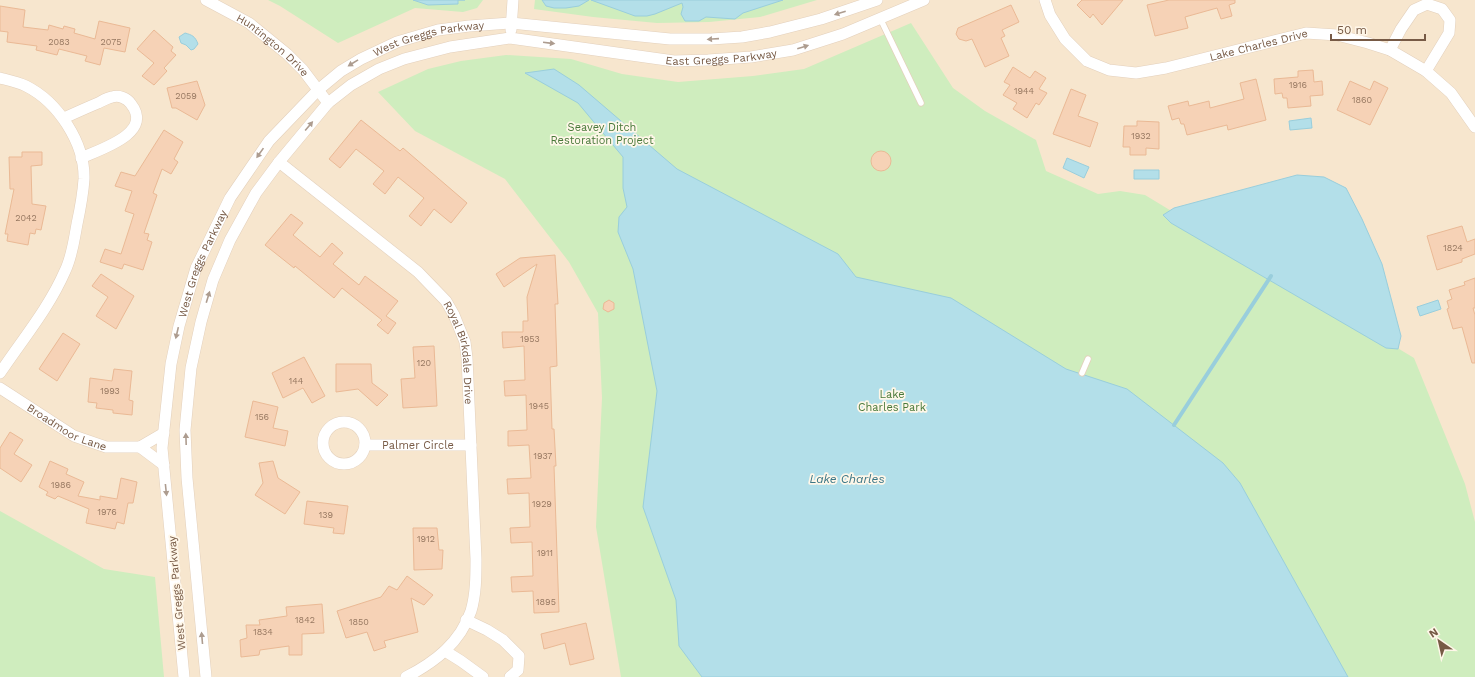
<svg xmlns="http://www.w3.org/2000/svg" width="1475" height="677" viewBox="0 0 1475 677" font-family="'Work Sans',sans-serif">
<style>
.residential{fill:#f7e6ce}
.green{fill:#cfedbe}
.water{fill:#b3dfe9;stroke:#99cedc}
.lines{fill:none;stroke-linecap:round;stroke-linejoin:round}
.stream{stroke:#99cedc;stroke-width:4}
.building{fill:#f6d2b6;stroke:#eab995}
.service-casing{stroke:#e3d0bc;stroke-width:7}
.minor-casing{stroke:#e3d0bc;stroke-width:12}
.service{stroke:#fff;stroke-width:5.5}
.minor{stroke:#fff;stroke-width:11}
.oneway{fill:#ad9c8f}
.labels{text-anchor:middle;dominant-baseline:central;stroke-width:3.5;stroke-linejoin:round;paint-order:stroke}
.number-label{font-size:9px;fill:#977861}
.street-label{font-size:11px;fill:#775a45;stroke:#fff7e9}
.park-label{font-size:11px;fill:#49793a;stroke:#fff7e9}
.water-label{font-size:12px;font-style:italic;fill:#3b7686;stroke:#fff7e9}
</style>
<rect width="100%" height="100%" fill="#fef4e0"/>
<path class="residential" d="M0 0H1475V677H0Z"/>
<path class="green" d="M268 0H483L477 8 463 12 415 8 338 43 280 6Z
M535 0H817L760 17 709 22 657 23 593 17 534 9Z
M911 23 953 88 985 111 1036 140 1046 171 1098 194 1120 191 1145 195 1414 358 1465 484 1475 522V677H621L596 527 602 398 598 313 569 262 505 179 415 131 378 92 428 69 461 61 506 55 571 59 622 74 678 82 753 76 804 69Z
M0 511 104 569 155 577 164 677H0Z"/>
<path class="water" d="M413 0H465H458V4L428 5Z
M542 0H589L579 6 566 8H554L546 6Z
M591 0H783L743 13 735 19 706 17 699 21H685L681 14 683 7 682 3 655 14 647 16H635Z
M185 33C192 35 195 36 198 44L194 49 191 50 186 45 181 43 179 37Z
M554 69 579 85 677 169 838 254 856 277 951 298 1066 369 1127 389 1223 463 1240 483 1348 677H702L679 646 676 600 643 507 657 391 633 269 618 232 619 217 627 207 623 188V157L578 103 525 73Z
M1311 118 1312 128 1290 130 1289 121Z
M1067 158 1089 167 1084 178 1063 168Z
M1134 170H1159V179H1134Z
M1297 175 1324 177 1346 188 1362 219 1382 264 1401 336 1398 349 1386 348 1171 223 1163 215 1174 208Z
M1438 300 1441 309 1420 316 1417 307Z"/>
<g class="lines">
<path class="stream" d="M1174 425 1271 276"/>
</g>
<path class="building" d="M1082 0H1123L1102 25 1093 14 1090 18 1077 5Z
M1169 0H1235V3L1229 5 1232 16 1221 19 1217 8 1185 17 1188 28 1155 36 1147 5Z
M1011 5 1019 22 1002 30 1005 36 1001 38 1009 56 985 67 972 39 966 41 959 39 956 34 958 28Z
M0 6 25 10 23 27 48 30 49 25 63 29 64 26 75 29 74 33 95 39 99 21 130 28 125 52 104 48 100 65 85 61 87 56 59 49 57 55 36 50 37 46 7 42 8 32 0 31Z
M154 30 173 47 171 51 176 55 164 68 167 71 154 85 142 76 154 63 137 49Z
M1013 67 1030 78 1035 71 1046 78 1039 89 1047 93 1039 105 1036 103 1027 118 1013 109 1017 103 1003 95 1010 85 1004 82Z
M1313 70 1314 82 1322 81 1323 95 1310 96 1311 106 1288 108 1287 98H1283L1282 93 1275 94 1274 79 1298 77V71Z
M1256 79 1266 120 1228 130 1227 125 1187 135 1184 124H1181L1179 118 1172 120 1168 106 1188 101 1189 106 1209 101 1210 108 1244 99 1240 83Z
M197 81 205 105 197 120 176 108H172L167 88Z
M1350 81 1370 90 1374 81 1388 88 1370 125 1337 110Z
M1071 89 1086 95 1078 116 1098 123 1090 147 1053 134Z
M361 120 400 151 403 148 467 203 451 223 434 209 421 226 409 216 424 198 398 177 385 194 373 184 384 171 356 149 340 168 329 159Z
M1137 121 1159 122V149L1146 148V155H1130V147H1123L1124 126H1137Z
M164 130 183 142 174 159 178 162 171 174 162 169 153 193 157 195 144 233 149 234 147 240 152 242 143 270 124 264 122 269 100 262 105 249 121 254 134 214 125 211 132 191 115 186 121 172 135 176Z
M871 161a10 10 0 1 1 20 0a10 10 0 1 1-20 0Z
M22 152H42V165L31 166 32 204 46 206 41 230 36 229 35 234 30 233 28 245 7 241 8 234H5L14 189H10L9 157H22Z
M291 214 303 223 293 235 320 257 332 243 343 253 333 264 359 285 365 276 398 301 386 316 396 323 388 334 377 325 382 320 342 288 334 298 295 266 294 268 265 245Z
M1462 226 1467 242 1475 239V254L1462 259V262L1437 270 1427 236Z
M555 255 558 304H555L557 366 550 367 552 429H554L556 466H554L559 612 534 613 533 591 512 592 511 577 533 576 532 542 511 543 510 528 530 527 529 493 508 494 507 479 531 478 529 445 508 446V431L527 430 526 395 505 396 504 381 525 380 524 346 503 348 502 332H523V321H528L527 297 537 264 504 287 496 274 520 258Z
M101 274 134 296 116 329 96 316 108 297 92 286Z
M1475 278V308H1473L1475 315V363H1472L1462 327 1453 329 1447 309 1449 308 1447 301 1452 299 1449 290 1465 285 1464 282Z
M609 300 614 303V309L608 312 603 309 604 303Z
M63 333 80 344 57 381 39 369Z
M434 346 437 406 403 408 401 379 415 378 413 347Z
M304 357 325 396 312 403 303 388 283 398 272 373Z
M336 364H371L372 383 388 395 377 406 358 389 336 392Z
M114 369 132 371 129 400 133 401 132 415 113 413V410L96 408 97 403 88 402 90 378 112 381Z
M253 401 278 407 273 428 288 431 285 446 245 437Z
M10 432 23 440 14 454 32 465 21 482 0 468V448Z
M50 461 68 469 66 474 84 482 78 496 100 500V496L117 499 121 478 137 482 133 503H128L124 524 117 522 115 529 86 523 89 509 58 496 55 499 46 495 48 492 39 487Z
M273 461 278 478 300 492 285 514 255 495 263 483 259 463Z
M307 501 348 506 344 534 333 533 334 528 304 524Z
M413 528H437L439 550H443L442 569 414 570Z
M407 576 433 595 424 605 411 598 418 632 384 641 386 647 374 651 367 632 346 638 337 611 381 597 389 586 397 590Z
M322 604 324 633 302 634V655H289V646L260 650 259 655 241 657 240 640 247 638 246 625H260L259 620 287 616 286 607Z
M586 623 594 659 570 665 565 643 544 649 541 634Z"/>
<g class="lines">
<g class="service-casing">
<path id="service" d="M880 18 921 103
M1082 373 1088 359"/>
</g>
<g class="minor-casing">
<g id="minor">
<path id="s1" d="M206 0 249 23 287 54 303 70 328 103"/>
<path id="s2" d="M1045 0 1050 15 1065 39 1087 61 1109 70 1136 73 1166 68 1306 33 1337 35 1368 43 1390 50 1426 71 1451 93 1475 127"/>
<path d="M511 30 513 0"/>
<path d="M1390 50 1401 29 1414 10 1427 4 1442 9 1450 20 1449 33 1426 71"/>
<path d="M0 78C8 80 18 82 26 86 58 102 85 143 84 179 83 194 80 210 77 224 74 240 72 257 65 271 49 308 22 340 0 373"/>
<path d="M64 118C75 113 86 108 98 103 102 101 107 98 112 97 119 95 127 98 131 104 154 133 101 149 81 158"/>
<path id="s3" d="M279 162 418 272 446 301 454 315 465 342 467 358 476 559C476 576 476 594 471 611 460 643 435 662 406 677"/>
<path id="s4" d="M0 388 74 436 106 447H140"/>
<circle cx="344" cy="443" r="21"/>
<path id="s5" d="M365 445H471"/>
<path d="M164 465 140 447 164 433"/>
<path d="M466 620 487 630 503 640 519 656 518 670 510 677"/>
<path d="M445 651 461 661 483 677"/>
<path id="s6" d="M184 677 162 448 171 364 179 326 196 268 230 198 269 141 318 90 341 71 361 59 397 42 438 30 469 26 511 23 670 39H711L742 37 770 32 821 19 877 0"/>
<path id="s7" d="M206 677 187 478 185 430 191 368 201 322 213 280 230 240 256 193 279 162 328 103 351 85 379 69 404 59 450 47 510 38 674 61 708 60 751 57 793 50 843 34 924 0"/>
</g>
</g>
<use href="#service" class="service"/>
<use href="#minor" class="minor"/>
</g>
<defs><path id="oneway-solid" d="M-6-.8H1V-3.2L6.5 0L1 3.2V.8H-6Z"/></defs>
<g class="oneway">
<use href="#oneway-solid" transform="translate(840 13) rotate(162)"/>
<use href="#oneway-solid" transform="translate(713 39) rotate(176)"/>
<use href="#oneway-solid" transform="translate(549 43) rotate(7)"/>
<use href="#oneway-solid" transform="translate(803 47) rotate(-17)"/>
<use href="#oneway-solid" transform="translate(353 63) rotate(148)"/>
<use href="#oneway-solid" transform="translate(309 126) rotate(-50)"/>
<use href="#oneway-solid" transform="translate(260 153) rotate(125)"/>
<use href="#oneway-solid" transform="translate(208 297) rotate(-73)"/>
<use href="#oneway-solid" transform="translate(177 333) rotate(103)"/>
<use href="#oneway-solid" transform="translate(186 439) rotate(-92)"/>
<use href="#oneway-solid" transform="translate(166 490) rotate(84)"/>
<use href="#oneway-solid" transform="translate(202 638) rotate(-95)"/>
</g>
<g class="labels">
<g class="number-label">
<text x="59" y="42">2083</text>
<text x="111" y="42">2075</text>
<text x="1298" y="85">1916</text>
<text x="1024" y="91">1944</text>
<text x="186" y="96">2059</text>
<text x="1362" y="100">1860</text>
<text x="1141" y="136">1932</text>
<text x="26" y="218">2042</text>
<text x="1453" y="248">1824</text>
<text x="530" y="339">1953</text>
<text x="424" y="363">120</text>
<text x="296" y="381">144</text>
<text x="110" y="391">1993</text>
<text x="539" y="406">1945</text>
<text x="262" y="417">156</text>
<text x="543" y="456">1937</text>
<text x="61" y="485">1986</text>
<text x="542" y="504">1929</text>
<text x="107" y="512">1976</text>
<text x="326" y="515">139</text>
<text x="426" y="539">1912</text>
<text x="545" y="553">1911</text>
<text x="546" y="602">1895</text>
<text x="305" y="620">1842</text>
<text x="359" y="622">1850</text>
<text x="263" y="632">1834</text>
</g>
<g class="street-label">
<text stroke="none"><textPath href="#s6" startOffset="756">West Greggs Parkway</textPath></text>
<text stroke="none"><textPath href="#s2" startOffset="252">Lake Charles Drive</textPath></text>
<text stroke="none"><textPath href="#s1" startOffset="81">Huntington Drive</textPath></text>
<text stroke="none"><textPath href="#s7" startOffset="1023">East Greggs Parkway</textPath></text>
<text stroke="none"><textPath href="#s6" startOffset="420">West Greggs Parkway</textPath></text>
<text stroke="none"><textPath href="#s3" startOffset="272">Royal Birkdale Drive</textPath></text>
<text stroke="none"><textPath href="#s4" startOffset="78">Broadmoor Lane</textPath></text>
<text stroke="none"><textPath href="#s5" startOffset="53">Palmer Circle</textPath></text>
<text transform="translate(177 593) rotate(-95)">West Greggs Parkway</text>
</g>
<g class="park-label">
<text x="602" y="127">Seavey Ditch<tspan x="602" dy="13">Restoration Project</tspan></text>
<text x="892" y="394">Lake<tspan x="892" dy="13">Charles Park</tspan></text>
</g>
<g class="water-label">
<text x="847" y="479">Lake Charles</text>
</g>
</g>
<g transform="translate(1439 641) rotate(326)" stroke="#fff7e9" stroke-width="3" paint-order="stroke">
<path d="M0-3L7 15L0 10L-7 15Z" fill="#775a45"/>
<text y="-6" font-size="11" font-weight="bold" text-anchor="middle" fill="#775a45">N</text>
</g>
<path d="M1331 34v6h94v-6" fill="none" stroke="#775a45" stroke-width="2"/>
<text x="1337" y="34" font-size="12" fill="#775a45" stroke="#fff7e9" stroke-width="3" paint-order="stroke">50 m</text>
</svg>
